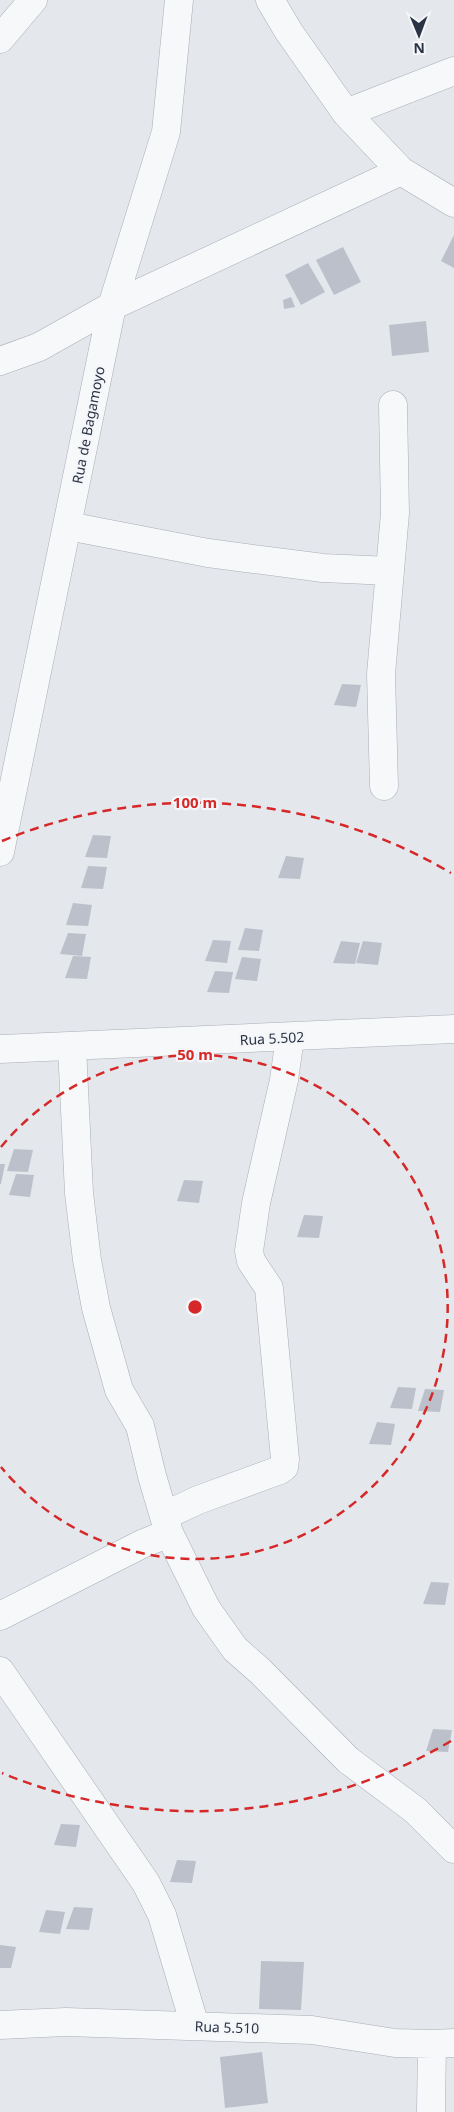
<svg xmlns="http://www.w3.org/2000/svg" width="454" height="2112" viewBox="0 0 454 2112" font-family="'Noto Sans',sans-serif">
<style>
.building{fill:#bbc0ca}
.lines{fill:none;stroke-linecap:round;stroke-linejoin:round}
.street-casing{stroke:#a9aeb7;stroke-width:29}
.street{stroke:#f7f8fa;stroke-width:28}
.ring{fill:none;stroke:#d62828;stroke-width:2.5;stroke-dasharray:9 6}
.labels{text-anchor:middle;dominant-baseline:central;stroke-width:4.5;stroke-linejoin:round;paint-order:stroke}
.street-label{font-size:14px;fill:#2b3445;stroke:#f4f6f9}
.centre{fill:#d62828;stroke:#f4f6f9;stroke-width:2.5}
.ring-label{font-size:15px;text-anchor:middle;font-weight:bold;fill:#d62828;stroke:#f4f6f9;stroke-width:4.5;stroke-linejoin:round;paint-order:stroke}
</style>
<rect width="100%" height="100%" fill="#e4e7ec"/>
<path class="building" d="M454 235V268L441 261Z
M343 247 361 282 334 295 316 260Z
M308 263 325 292 301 305 285 275Z
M291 297 295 307 284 309 283 300Z
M426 321 429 352 392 356 389 325Z
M342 684 361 685 356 707 334 705Z
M93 835 111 836 107 858 85 857Z
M286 856 304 858 300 879 278 878Z
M88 866 107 867 103 889 81 888Z
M73 903 92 905 88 926 66 925Z
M245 928 263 930 259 951 238 950Z
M68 933 86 934 82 956 60 954Z
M213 940 231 941 227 963 205 961Z
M341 941 360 943 355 964 333 963Z
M363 941 382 943 378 965 356 963Z
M73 956 91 957 87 979 65 978Z
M242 957 261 959 257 981 235 979Z
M215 971 233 972 229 993 207 992Z
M14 1149 33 1150 28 1172 7 1171Z
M0 1164H5L1 1184H0Z
M16 1174 34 1175 30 1197 9 1195Z
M184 1180 203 1181 199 1203 177 1201Z
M304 1215 323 1216 319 1238 297 1237Z
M398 1387 416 1388 412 1409 390 1408Z
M425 1389 444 1390 440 1412 418 1411Z
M377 1422 395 1424 391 1445 369 1444Z
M431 1582 449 1583 445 1605 423 1604Z
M433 1729 452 1730 448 1752 426 1751Z
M61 1824 80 1825 76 1847 54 1845Z
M177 1860 196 1861 192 1883 170 1882Z
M74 1907 93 1908 89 1930 66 1929Z
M46 1910 65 1912 60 1934 39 1932Z
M0 1945 16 1947 11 1968H0Z
M261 1961 304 1962 301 2010 259 2009Z
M262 2052 268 2103 225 2108 220 2057Z"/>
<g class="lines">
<g class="street-casing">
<path id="street" d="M270 0 289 32 346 113 401 171 454 203
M0 39 33 0
M346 113 454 71
M0 361 39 347 112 306 401 171
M68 526 208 553 323 568 390 571
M384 786 381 674 395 513 393 405
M0 852 112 306 166 132 179 0
M72 1047 79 1193 87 1260 96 1308 119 1390 140 1426 152 1476 169 1533 206 1608 235 1649 260 1671 348 1760 415 1810 454 1849
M0 1049 454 1029
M164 1516 198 1500 280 1470 284 1467 285 1459 269 1288 251 1261 249 1251 256 1203 284 1080 290 1037
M0 1616 142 1544 169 1533
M0 1671 146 1883 162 1915 195 2026
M0 2025 66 2022 312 2030 395 2043 432 2044 454 2043
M431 2112 432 2044"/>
</g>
<use href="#street" class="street"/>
</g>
<g class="ring">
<path d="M1 1147A252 252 0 1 1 1 1467"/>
<path d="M451 1741A504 504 0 0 1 2 1773M2 841A504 504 0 0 1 451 873"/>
</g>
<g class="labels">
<g class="street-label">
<text transform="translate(88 425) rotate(-79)">Rua de Bagamoyo</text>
<text transform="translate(272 1038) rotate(-3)">Rua 5.502</text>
<text transform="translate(227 2027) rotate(2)">Rua 5.510</text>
</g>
</g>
<circle cx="195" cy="1307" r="8" class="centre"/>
<g class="ring-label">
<text x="195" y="808">100 m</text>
<text x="195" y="1060">50 m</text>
</g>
<g transform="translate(419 35) rotate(179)" stroke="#f4f6f9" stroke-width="4" paint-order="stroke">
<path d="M0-4L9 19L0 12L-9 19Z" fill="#2b3445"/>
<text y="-8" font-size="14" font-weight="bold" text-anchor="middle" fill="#2b3445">N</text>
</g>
</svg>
